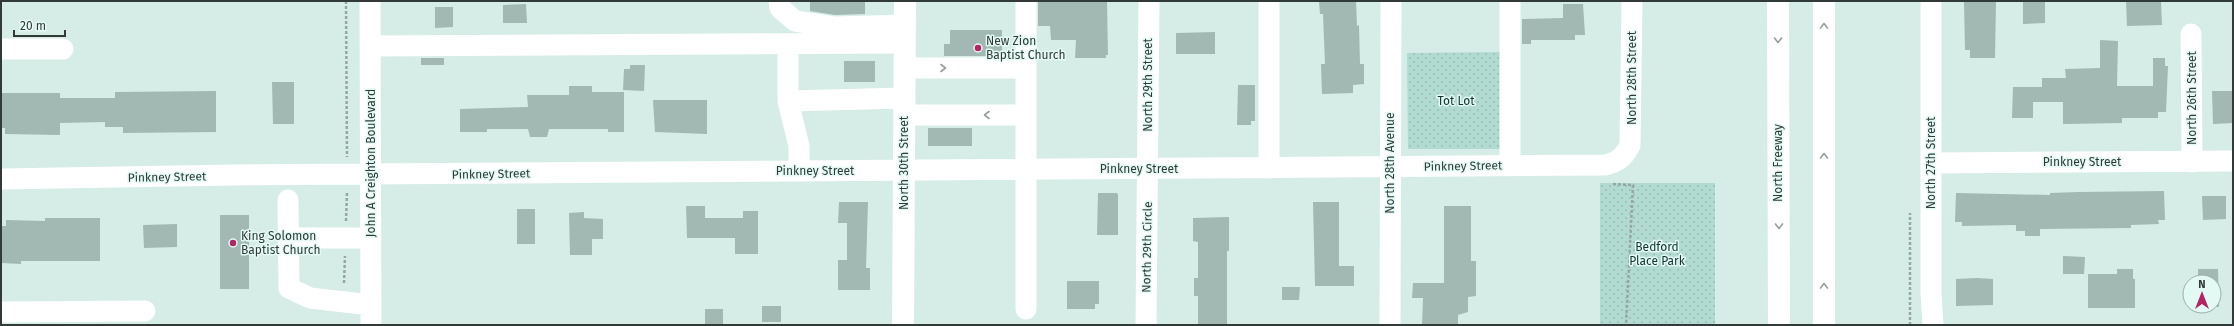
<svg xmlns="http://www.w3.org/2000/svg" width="2234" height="326" viewBox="0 0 2234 326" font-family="'Fira Sans',sans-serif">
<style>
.green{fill:url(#green-dots)}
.building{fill:#a2b8b2}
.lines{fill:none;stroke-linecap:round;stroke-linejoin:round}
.path{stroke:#96a7a2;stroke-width:2.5;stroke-dasharray:3 2;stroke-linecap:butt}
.minor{stroke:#fff;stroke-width:21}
.major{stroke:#fff;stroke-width:22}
.highway{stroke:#fff;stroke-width:22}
.oneway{stroke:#989c9c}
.poi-dot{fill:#b02665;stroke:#e3faf4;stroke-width:1.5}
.labels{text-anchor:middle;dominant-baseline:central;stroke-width:3;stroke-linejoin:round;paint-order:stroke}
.poi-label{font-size:12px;fill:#323a38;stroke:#e3faf4;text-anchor:start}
.street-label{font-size:12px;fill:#323a38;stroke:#e3faf4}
.park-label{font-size:12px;fill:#12342d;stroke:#e3faf4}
</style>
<defs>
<pattern id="green-dots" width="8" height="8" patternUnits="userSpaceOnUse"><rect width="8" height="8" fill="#b1dad0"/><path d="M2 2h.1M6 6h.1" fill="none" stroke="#99bcb3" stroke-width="1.8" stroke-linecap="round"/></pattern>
</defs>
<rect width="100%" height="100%" fill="#d6ece6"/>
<path class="green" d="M1505 52V149H1408L1407 53Z
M1600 183H1715V325H1600Z"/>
<path class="building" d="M810 1H865V14L835 15 810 11Z
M1038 1H1107L1108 55H1106V58H1075L1076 40H1051L1050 26H1038Z
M1319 1H1356L1357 26 1359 25 1360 64H1364V84L1353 85V93L1322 94 1321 64H1325L1323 14H1320Z
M1972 1H1996L1995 58H1970V50H1965L1964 2Z
M2023 1H2045V23L2023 24Z
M2126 1H2161L2162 25 2127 26Z
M526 4 527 23H503V5Z
M1563 4H1583L1585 35H1575V40H1531V44H1522V19L1563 18Z
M435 7H453V27L435 28Z
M950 30H1002V56H944V44H950Z
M1215 32V54H1176V33Z
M2100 40 2118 41 2117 86H2153V58H2165V66H2168L2166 112H2158V118H2122V123L2063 124V102H2033V118H2012L2013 87H2042V78H2066L2065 69 2100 68Z
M421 58H444V65H421Z
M844 61H875V82H844Z
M630 65H645L644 91 623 90 624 69H630Z
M272 82H294V124H273Z
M1238 85H1255V121H1251V125H1237Z
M569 86H592V92H624V132H608V129H549L547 137H530L528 129H487V132H460V109L528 107 527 95H569Z
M216 91V132L123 133V127H105V122L60 123V135L5 134V128H1V93H60V98H115V92Z
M2212 91H2233V123L2213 124Z
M653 100H707V134L655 132Z
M928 128H972V146H928Z
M2164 191 2165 220H2158L2159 224 2131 225V228L2040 229V236H2025V231H2016V225L1962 226V222H1955L1956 193 2050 195V193L2078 192Z
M1098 193H1117L1118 195V235H1097Z
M2202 196H2226V219L2203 220Z
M839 202H868L866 268H870V290H838V260H847V223H838Z
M1313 202H1339V266H1354V286H1315Z
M686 206H705V218H743V211H758V254H735V238H687Z
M1444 206H1471V261H1476V296L1468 297V312L1458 315V325H1422L1423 298H1412L1413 283H1444Z
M517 209H535V244H517Z
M584 212V218L603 219V239H592V255H570L569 213Z
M220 215H249V289H220Z
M1229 217V251H1227V325H1198V296H1194V278H1198V242L1193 241V218Z
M45 218H100V261H21V264L1 263V226H6V220L45 221Z
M177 224V247L144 248 143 225Z
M2063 256 2085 257 2084 274H2063Z
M2117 269H2133V279H2135V308H2088V274H2117Z
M2198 269H2218L2219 307H2198L2214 306V282H2198Z
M1977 278 1993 279V305L1956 306V279Z
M1067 281H1099V304H1095V309H1067Z
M1282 287H1300L1299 300H1282Z
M762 306H781V322H762Z
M705 309H723V324H705Z"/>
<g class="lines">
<path class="path" d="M346 1 347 157
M1613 184 1633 185 1626 325
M346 221 347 192
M344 283 345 256
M1910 325V213"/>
<path class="minor" d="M370 1 371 325
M779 1 780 8 795 21 834 27 905 25
M1510 1V166
M1931 1V294L1933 325
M2191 34 2192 162
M788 44V101L799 146V171
M371 46 905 43
M1 49H63
M904 68H1026
M788 101 904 98
M904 115H1026
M1931 163 2233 161
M1269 168V1
M1 179 234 175 1605 165C1618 162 1624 157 1630 145L1632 1
M288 200 289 288 310 298 371 305
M289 238H371
M1026 309V1
M1 312 145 311
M1146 325 1149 1
M1390 325 1391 1"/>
<path class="major" d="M903 325 905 1"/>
<path class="highway" d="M1778 1 1779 325
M1824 1V325"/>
</g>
<defs><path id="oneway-chevron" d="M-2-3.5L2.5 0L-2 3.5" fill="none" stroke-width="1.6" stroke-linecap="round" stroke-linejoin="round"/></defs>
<g class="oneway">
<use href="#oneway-chevron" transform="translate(1824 26) rotate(-90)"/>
<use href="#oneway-chevron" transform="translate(1778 40) rotate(90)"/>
<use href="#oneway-chevron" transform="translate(943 68)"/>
<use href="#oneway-chevron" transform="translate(987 115) rotate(180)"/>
<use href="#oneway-chevron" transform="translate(1824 156) rotate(-90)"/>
<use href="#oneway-chevron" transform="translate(1779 226) rotate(90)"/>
<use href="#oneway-chevron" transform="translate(1824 286) rotate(-90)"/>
</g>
<g class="poi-dot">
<circle cx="978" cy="48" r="4"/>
<circle cx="233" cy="243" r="4"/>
</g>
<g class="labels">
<g class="poi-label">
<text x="986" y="41">New Zion<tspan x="986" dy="14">Baptist Church</tspan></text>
<text x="241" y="236">King Solomon<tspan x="241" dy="14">Baptist Church</tspan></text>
</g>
<g class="street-label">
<text transform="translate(1632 78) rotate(-90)">North 28th Street</text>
<text transform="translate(1148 85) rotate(-90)">North 29th Street</text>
<text transform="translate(2192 98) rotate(-90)">North 26th Street</text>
<text x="2082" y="162">Pinkney Street</text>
<text transform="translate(371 163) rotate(-90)">John A Creighton Boulevard</text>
<text transform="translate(904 163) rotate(-90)">North 30th Street</text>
<text transform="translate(1390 163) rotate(-90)">North 28th Avenue</text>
<text transform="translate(1778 163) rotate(-90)">North Freeway</text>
<text transform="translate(1931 163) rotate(-90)">North 27th Street</text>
<text transform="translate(1463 166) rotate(-1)">Pinkney Street</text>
<text x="1139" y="169">Pinkney Street</text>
<text x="815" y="171">Pinkney Street</text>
<text transform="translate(491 174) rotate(-1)">Pinkney Street</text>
<text transform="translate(167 177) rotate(-1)">Pinkney Street</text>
<text transform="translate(1147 247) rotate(-89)">North 29th Circle</text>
</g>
<g class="park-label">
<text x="1456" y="101">Tot Lot</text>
<text x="1657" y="247">Bedford<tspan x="1657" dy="14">Place Park</tspan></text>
</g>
</g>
<rect width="2234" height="326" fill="none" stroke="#323a38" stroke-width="4"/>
<g transform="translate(2202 294)"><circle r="19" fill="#e3faf4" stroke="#9cada9"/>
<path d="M0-3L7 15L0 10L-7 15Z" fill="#b02665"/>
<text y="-6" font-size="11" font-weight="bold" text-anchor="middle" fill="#323a38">N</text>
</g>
<path d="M14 30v6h51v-6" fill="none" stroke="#323a38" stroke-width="2"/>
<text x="20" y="30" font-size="12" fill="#323a38" stroke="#e3faf4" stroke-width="3" paint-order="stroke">20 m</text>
</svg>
